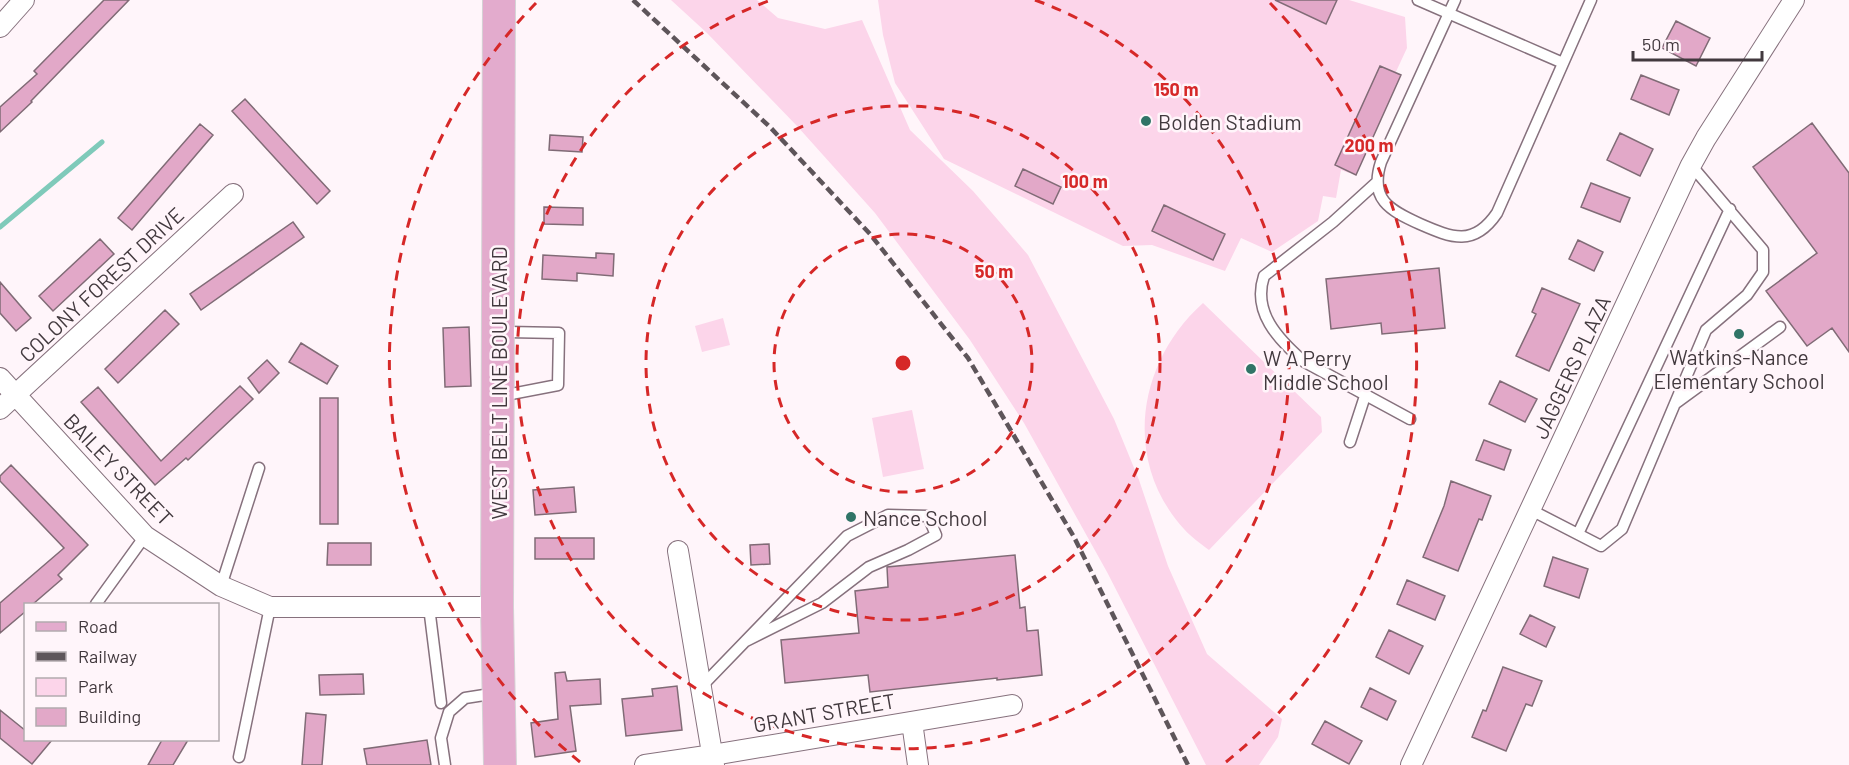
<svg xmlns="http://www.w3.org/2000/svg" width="1849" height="765" viewBox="0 0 1849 765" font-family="Barlow,sans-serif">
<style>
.green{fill:#fcd5ea}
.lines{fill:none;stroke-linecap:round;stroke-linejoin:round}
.stream{stroke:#7fcaba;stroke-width:5}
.building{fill:#e2a8c8;stroke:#806b76;stroke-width:1.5}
.service-casing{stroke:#86717d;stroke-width:13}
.minor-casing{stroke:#86717d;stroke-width:22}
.primary-casing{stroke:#d5d3d5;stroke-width:34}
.service{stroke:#fff;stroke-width:10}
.minor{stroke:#fff;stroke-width:20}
.primary{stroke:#e3abcd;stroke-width:32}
.rail{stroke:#5e555a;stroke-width:4.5;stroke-dasharray:9 4.5;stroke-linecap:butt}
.ring{fill:none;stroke:#d62828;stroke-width:3;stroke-dasharray:10 8}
.poi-dot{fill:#307467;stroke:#fff5fa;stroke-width:2}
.labels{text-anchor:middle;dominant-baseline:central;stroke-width:5;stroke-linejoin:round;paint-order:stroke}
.poi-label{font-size:21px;fill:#42393e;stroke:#fff5fa;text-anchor:start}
.street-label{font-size:21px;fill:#42393e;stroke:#fff5fa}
.centre{fill:#d62828;stroke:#fff5fa;stroke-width:3}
.ring-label{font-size:18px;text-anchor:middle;font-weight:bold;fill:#d62828;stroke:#fff5fa;stroke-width:5;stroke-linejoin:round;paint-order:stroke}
</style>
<rect width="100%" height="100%" fill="#fff5fa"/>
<path class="green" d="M671 0H757L778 18 825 29 862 20 910 130 973 191 1028 255 1114 419 1139 480 1168 566 1207 654 1282 719 1278 737 1259 765H1206L1107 572 1024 423 970 340 875 213 797 126 707 33Z
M878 0H1349L1405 17 1407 48 1349 173 1341 170 1336 198 1323 196 1318 221 1272 252 1241 238 1225 271 1152 245 1123 246 944 159 895 83 883 35Z
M1203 303 1321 417 1322 432 1209 550C1201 544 1191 537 1184 529 1122 461 1137 362 1203 303Z
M723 318 730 345 702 352 695 326Z
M912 410 924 469 883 477 872 418Z"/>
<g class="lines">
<path class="stream" d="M0 227 102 142"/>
</g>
<path class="building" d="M104 0H129L31 101 32 102 0 132V107L37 74 34 71Z
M1275 0H1337L1326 24Z
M1676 21 1710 38 1696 66 1662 48Z
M1380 66 1401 75 1356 175 1335 165Z
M1641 75 1679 90 1669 115 1631 99Z
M245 99 330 191 317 204 232 111Z
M1812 123 1849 173V352L1832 328 1807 346 1766 291 1817 253 1753 167Z
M200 124 213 135 132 230 118 218Z
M1620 133 1653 149 1640 176 1607 160Z
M550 135 583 137 582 152 549 150Z
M1023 169 1061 187 1053 204 1015 186Z
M1591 183 1630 198 1620 222 1581 207Z
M1164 205 1225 234 1213 260 1152 231Z
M544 207 583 208V225L544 224Z
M293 222 304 237 201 310 190 294Z
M100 239 114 254 53 311 39 296Z
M1578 240 1603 252 1594 271 1569 259Z
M596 253 614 254 613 276 577 273V281L542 279 543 255 596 258Z
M1439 268 1445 328 1382 334 1381 323 1331 329 1326 279Z
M0 282 31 318 16 331 0 313Z
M1542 288 1580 304 1549 371 1516 356 1536 314 1532 312Z
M165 310 179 324 118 383 105 369Z
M469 327 471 386 445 387 443 328Z
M301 343 338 366 327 384 289 362Z
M267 360 279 373 259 393 248 378Z
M1500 381 1537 399 1525 422 1489 404Z
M240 386 253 399 188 460 186 458 155 485 81 402 98 387 161 461Z
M320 398H338V524H320Z
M1484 440 1511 450 1504 470 1476 460Z
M11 465 88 545 58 575 62 579 33 604H26V611L0 633V603L64 548 0 481V476Z
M1451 481 1491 496 1482 520 1479 519 1458 571 1423 557 1444 506Z
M574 487 576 512 535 515 533 490Z
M535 538H594V559H535Z
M328 543H371V565H327Z
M769 544 770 564 751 565 750 545Z
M1015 555 1020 608 1025 607 1027 631 1038 630 1042 675 997 680V678L870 692 868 675 785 683 781 640 859 633 855 591 888 587 887 567Z
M1553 557 1588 569 1579 598 1544 586Z
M1407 580 1445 596 1435 620 1397 604Z
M1530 615 1555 627 1546 647 1520 634Z
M1389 630 1423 646 1409 674 1376 657Z
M1503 667 1542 681 1532 706 1526 704 1506 751 1472 737 1483 710 1486 711Z
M565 672 567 681 600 679 601 704 570 706 576 751 535 757 531 723 558 719 555 673Z
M363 674 364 694 320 695 319 675Z
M677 686 682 730 626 736 622 699 653 696 652 689Z
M1370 688 1396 701 1387 720 1361 707Z
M0 710 26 731V740H52L32 764 0 738Z
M306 713 326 715 322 765H302Z
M1325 721 1362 741 1349 764 1312 744Z
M162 740H188L173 765H148Z
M427 740 431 765H367L364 749Z"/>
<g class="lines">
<g class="service-casing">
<path id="service" d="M1418 0 1563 63
M1455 0 1381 162C1369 199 1389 210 1420 224 1452 238 1474 247 1497 213L1591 0
M1377 182 1333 222 1264 276C1252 312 1278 339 1303 361L1410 419
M501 396 558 385 559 333 501 332
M1676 403 1780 327
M1350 442 1365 396
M1531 510 1601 546 1622 529 1706 330 1747 295 1763 272V250L1691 165
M1578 534 1730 209
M221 586 259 468
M96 604 145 536
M429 607 441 703
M701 687 847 536 888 515 928 516 936 535 908 550 869 567 822 603 746 641
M239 757 270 607
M445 765 441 738 449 712 465 698 497 693"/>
</g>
<g class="minor-casing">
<path id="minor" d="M0 27 24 0
M0 378 145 536 221 586 270 607H497
M0 409 233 194
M678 551 714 765
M912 722 918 765
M645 765 713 755 1012 705
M1411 765 1691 165 1706 138 1794 0"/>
</g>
<g class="primary-casing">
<path id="primary" d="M499 0 497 607 500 765"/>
</g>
<use href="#service" class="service"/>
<use href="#minor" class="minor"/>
<use href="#primary" class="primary"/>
<path class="rail" d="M633 0 770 127 870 234 968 358 1074 537 1188 765"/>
</g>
<g class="ring">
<circle cx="903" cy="363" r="129"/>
<circle cx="903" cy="363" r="257"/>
<path d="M1035 0A386 386 0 1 1 771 0"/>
<path d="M580 762A514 514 0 0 1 536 3M1270 3A514 514 0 0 1 1226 762"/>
</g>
<g class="poi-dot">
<circle cx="1146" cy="121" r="6"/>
<circle cx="1739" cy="334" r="6"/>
<circle cx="1251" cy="369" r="6"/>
<circle cx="851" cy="517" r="6"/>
</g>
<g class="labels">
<g class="poi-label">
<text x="1158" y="121">Bolden Stadium</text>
<text x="1739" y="356" text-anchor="middle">Watkins-Nance<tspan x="1739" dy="24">Elementary School</tspan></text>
<text x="1263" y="357">W A Perry<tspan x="1263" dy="24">Middle School</tspan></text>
<text x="863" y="517">Nance School</text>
</g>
<g class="street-label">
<text transform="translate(101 284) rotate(-43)">COLONY FOREST DRIVE</text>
<text transform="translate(1571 367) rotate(-65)">JAGGERS PLAZA</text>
<text transform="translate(498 383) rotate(-90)">WEST BELT LINE BOULEVARD</text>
<text transform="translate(119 469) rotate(46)">BAILEY STREET</text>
<text transform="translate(824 712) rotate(-10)">GRANT STREET</text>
</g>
</g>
<circle cx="903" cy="363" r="9" class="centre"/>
<g class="ring-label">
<text x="1176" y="96">150 m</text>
<text x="1369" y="152">200 m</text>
<text x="1085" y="188">100 m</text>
<text x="994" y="278">50 m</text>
</g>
<rect x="24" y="603" width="195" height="138" fill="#fff5fa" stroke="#b3aaaf" stroke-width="1.5"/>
<rect x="36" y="622" width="30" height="9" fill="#e3abcd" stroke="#b3aaaf" stroke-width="1.5"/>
<text x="78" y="633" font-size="18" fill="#42393e">Road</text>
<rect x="36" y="652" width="30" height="9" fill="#5e555a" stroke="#b3aaaf" stroke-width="1.5"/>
<text x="78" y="663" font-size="18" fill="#42393e">Railway</text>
<rect x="36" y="678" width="30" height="18" fill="#fcd5ea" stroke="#b3aaaf" stroke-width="1.5"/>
<text x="78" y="693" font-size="18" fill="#42393e">Park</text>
<rect x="36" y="708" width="30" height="18" fill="#e2a8c8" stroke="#b3aaaf" stroke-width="1.5"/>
<text x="78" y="723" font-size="18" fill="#42393e">Building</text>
<path d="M1633 51v9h129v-9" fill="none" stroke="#42393e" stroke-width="3"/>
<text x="1642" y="51" font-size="18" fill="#42393e" stroke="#fff5fa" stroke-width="4.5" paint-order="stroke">50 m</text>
</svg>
